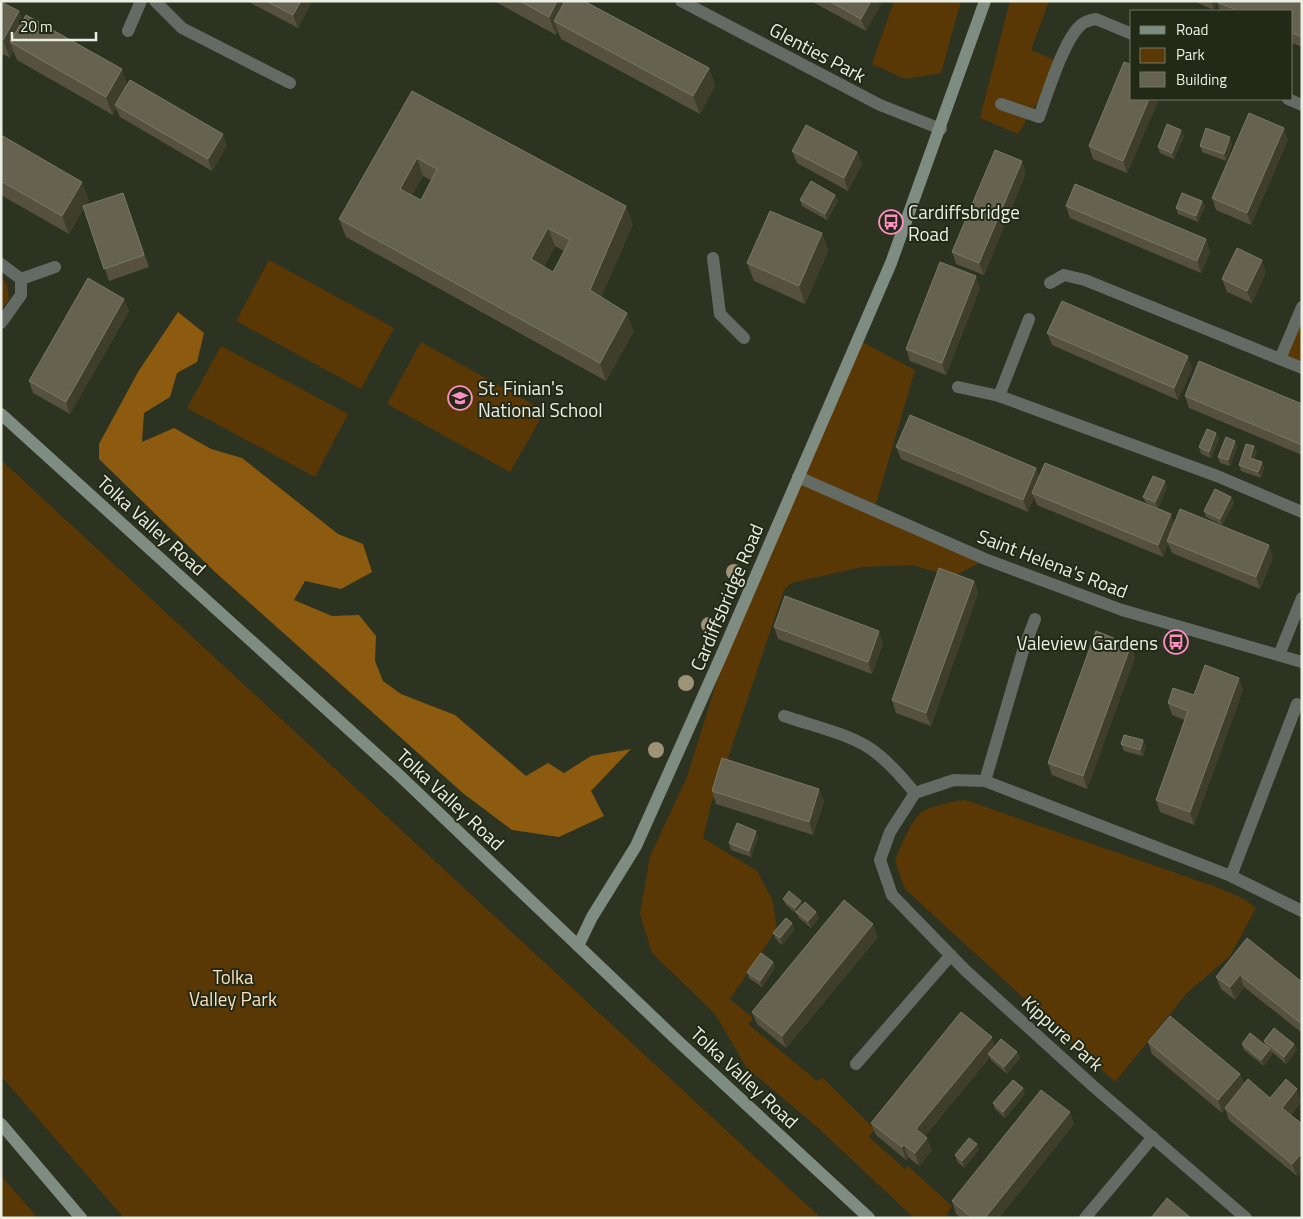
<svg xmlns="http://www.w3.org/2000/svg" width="1303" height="1219" viewBox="0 0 1303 1219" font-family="'Titillium Web',sans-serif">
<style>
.green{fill:#5a3805}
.forest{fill:#8d5b0f}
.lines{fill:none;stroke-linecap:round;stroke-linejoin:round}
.service{stroke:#636b64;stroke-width:12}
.minor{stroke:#636b64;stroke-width:12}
.tertiary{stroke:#636b64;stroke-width:12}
.secondary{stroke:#7f8c81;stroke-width:12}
.tree{fill:#9e9277}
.wall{fill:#55513e;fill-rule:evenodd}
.shaded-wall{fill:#3e3e2b}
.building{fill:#656250;stroke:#7a7867;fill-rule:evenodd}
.labels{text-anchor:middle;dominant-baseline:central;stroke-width:4;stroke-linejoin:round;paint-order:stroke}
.street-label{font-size:19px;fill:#ebefe3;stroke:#232917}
.poi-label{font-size:19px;fill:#ebefe3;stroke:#232917;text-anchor:start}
.park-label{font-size:19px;fill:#fcdfbe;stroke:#232917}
</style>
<rect width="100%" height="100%" fill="#2c3321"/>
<path class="green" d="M894 1H961L941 73 905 79 872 64Z
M1010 1H1049L1031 50 1061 63 1018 134 980 118Z
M269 260 394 328 361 389 236 321Z
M1 277 7 284 9 300 1 309Z
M1302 309V367L1281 358Z
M858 340 915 370 874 510 799 477Z
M421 342 545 411 510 472 387 404Z
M221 346 348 414 315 477 187 408Z
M1 460 821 1218H124L1 1076Z
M799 480 983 561 952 577 913 565 862 567 791 583 784 590 723 773 712 801 703 838 757 871 772 899 777 929 730 999 753 1018 748 1024 817 1081 823 1078 875 1129 869 1137 905 1169 908 1166 952 1206 947 1214 952 1218H914L816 1126 747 1068 715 1014 652 953 640 914 650 856 687 777 725 655Z
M965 800 1219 888 1244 899 1256 908 1230 956 1187 993 1115 1082 905 889 895 861C900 848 911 820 922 812 934 805 951 802 965 800Z
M1 1176 38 1218H1Z"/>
<path class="forest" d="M178 312 204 333 197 362 177 373 170 397 144 413 142 442 174 428 211 449 242 458 338 534 363 544 372 572 341 589 305 581 294 600 332 616 359 615 376 636 375 661 383 681 401 694 455 715 526 776 548 763 564 773 591 756 631 749 591 791 604 816 559 837 512 830 464 794 215 572 99 459V444L138 372Z"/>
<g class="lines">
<path class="service" d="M713 258 720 314 744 338
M958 387 999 396 1217 476 1302 512
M999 396 1029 319"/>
<path class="minor" d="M155 1 182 28 290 83
M681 1 880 105 941 129
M128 31 141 1
M1288 99 1302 105
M1001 104 1039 117C1047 95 1064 39 1081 25 1085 21 1091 20 1096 19L1132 34
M1 264 21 279V295L1 323
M21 279 55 267
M1050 283 1064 275 1085 280 1302 368
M1280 359 1302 307
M1279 655 1302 598
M784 716C810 725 847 733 871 749 888 761 902 777 915 793
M985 781 1023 651 1035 619
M1231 876 1297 704
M856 1064 951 955
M1085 1218 1153 1137
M1246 1218 1093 1086 965 970 892 895 880 860 890 832 915 793 954 780 985 781 1231 876 1302 911"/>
<path class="tertiary" d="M798 477 985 559 1122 610 1302 662"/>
<path class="secondary" d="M1 414 398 774 679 1042 869 1218
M578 946 592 917 636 846 722 654 891 263 985 1
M1 1124 81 1218"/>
</g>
<g class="tree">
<circle cx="734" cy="572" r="8"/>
<circle cx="709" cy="625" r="8"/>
<circle cx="686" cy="683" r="8"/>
<circle cx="656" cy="750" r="8"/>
</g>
<path class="wall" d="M247 1H312L298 28Z
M494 1H584L709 68 715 86 700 114 561 39 558 31 556 35Z
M811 1H879L881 4 866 31Z
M1193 1H1302V47L1292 43V11H1220L1217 2 1214 10Z
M1 2 19 11 22 21 127 85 223 134 227 146 212 171 120 117 116 108 113 115 17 60 13 51 10 58 1 53Z
M412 91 633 224 601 297 634 331 606 381 346 237 339 219ZM423 176 431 180 421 200 412 195ZM555 246 564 251 553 272 544 267Z
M1132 99H1159L1127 173 1093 159 1089 146Z
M1 135 89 200 85 206 123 193 149 267 109 281 84 208 69 234 1 195Z
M1184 136 1174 159 1160 153 1158 147Z
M1288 140 1251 225 1216 210 1212 198Z
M1232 144 1226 161 1202 152 1200 146Z
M792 151 857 152 862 164 848 191 797 163Z
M1026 173 984 275 956 264 952 252Z
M835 195 838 201 827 220 802 206 800 200Z
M1202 201 1205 207 1198 222 1178 214 1176 208Z
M1066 206 1206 239 1210 252 1201 273 1070 218Z
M822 233 828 251 805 304 754 281 747 263Z
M1266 272 1252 303 1227 292 1222 279Z
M980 288 946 375 910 361 906 349Z
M124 299 129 311 70 414 33 393 29 381Z
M1047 333 1192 368 1178 400 1052 345Z
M1185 396 1302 404V455L1189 408Z
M1216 433 1219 439 1211 458 1201 454 1199 447Z
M1235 441 1237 447 1230 466 1220 463 1218 457Z
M896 447 1036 468 1039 476 1174 524 1273 557 1260 589 1172 553 1168 544 1163 557 1037 505 1034 497 1028 512 901 459Z
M1257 452 1254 459 1262 462 1264 468 1261 478 1241 471 1239 465Z
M1167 487 1158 508 1146 503 1143 497Z
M1231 497 1234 503 1222 525 1206 517 1204 511Z
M974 581 978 593 931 726 896 713 892 700Z
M774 627 883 643 872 674 778 639Z
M1135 657 1087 789 1052 775 1048 763Z
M1243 690 1194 825 1160 812 1156 800 1185 720 1172 715 1168 703 1194 695Z
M1143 740 1146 746 1143 756 1124 751 1121 744Z
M712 791 824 801 813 835 716 804Z
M758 837 751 857 731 850 729 843Z
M783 899 801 901 802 905 816 912 819 918 811 928 799 918 797 914 786 905Z
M792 923 794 930 782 945 776 939 773 933Z
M878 937 786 1048 757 1024 752 1012Z
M1247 938 1302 982V1033L1244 987 1235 1000 1221 989 1216 977Z
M773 962 775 968 762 987 749 978 747 972Z
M1264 1041 1294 1044 1297 1050 1286 1064 1271 1051 1272 1055 1264 1066 1244 1050 1242 1044 1265 1045Z
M1148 1042 1240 1074 1244 1084 1270 1098 1301 1102 1291 1115 1297 1176 1229 1120 1225 1109 1222 1113 1152 1054Z
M995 1046 1017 1052 1020 1058 1007 1074 991 1060 990 1057 925 1136 932 1150 919 1166 908 1157 906 1160 876 1135 871 1123Z
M1023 1088 1025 1094 1005 1118 995 1109 993 1103Z
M1070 1112 1074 1124 999 1218H961L956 1214 952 1201Z
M977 1144 979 1150 964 1168 957 1161 955 1155Z"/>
<path class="shaded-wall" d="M301 1H312L298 28 293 15Z
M557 1H567L554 21 558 31 556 35 549 17Z
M871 1H879L881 4 866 31 861 19Z
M1211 1H1218L1214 10Z
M19 11 25 29 10 42 13 51 10 58 3 40Z
M709 68 715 86 700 114 693 96Z
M122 69 128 87 115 105 116 108 113 115 106 97Z
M1149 99H1159L1127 173 1123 161Z
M1284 128 1288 140 1251 225 1247 213Z
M1181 130 1184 136 1174 159 1172 153Z
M223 134 227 146 212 171 208 159Z
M1230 137 1232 144 1226 161 1224 154Z
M857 152 862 164 848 191 844 178Z
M417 158 423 176 406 207 400 189Z
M1022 161 1026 173 984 275 979 263Z
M82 182 89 200 69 234 62 216Z
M835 195 838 201 827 220 825 214Z
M1202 201 1205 207 1198 222 1196 216Z
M626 206 633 224 596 308 590 290Z
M548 228 555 246 538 277 531 259Z
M822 233 828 251 805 304 799 286Z
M1206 239 1210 252 1201 273 1197 261Z
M1262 260 1266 272 1252 303 1247 291Z
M976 276 980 288 946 375 942 363Z
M124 299 129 311 70 414 66 402Z
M627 313 634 331 606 381 600 363Z
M1188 356 1192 368 1178 400 1174 388Z
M1216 433 1219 439 1211 458 1209 452Z
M1235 441 1237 447 1230 466 1228 460Z
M1254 446 1257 452 1253 464 1250 458Z
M1262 462 1264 468 1261 478 1258 472Z
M1036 468 1041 481 1032 493 1034 497 1028 512 1023 500Z
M1165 481 1167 487 1158 508 1155 502Z
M1231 497 1234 503 1222 525 1220 519Z
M1171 514 1175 527 1167 541 1168 544 1163 557 1158 545Z
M1269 545 1273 557 1260 589 1256 577Z
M974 581 978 593 931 726 926 713Z
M879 631 883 643 872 674 868 662Z
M1131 645 1135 657 1087 789 1083 776Z
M1239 678 1243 690 1194 825 1190 812Z
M1143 740 1146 746 1143 756 1140 750Z
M819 789 824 801 813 835 809 822Z
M756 831 758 837 751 857 749 851Z
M801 901 803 908 797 912 795 908Z
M816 912 819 918 811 928 808 921Z
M792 923 794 930 782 945 780 938Z
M873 924 878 937 786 1048 782 1036Z
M773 962 775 968 762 987 760 981Z
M1240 975 1244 987 1235 1000 1230 987Z
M992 1037 996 1049 988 1054 990 1057 921 1141 916 1129Z
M1294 1044 1297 1050 1286 1064 1284 1057Z
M1270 1049 1272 1055 1264 1066 1261 1060Z
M1017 1052 1020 1058 1007 1074 1004 1067Z
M1240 1074 1244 1086 1225 1108V1109L1222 1113 1218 1100Z
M1023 1088 1025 1094 1005 1118 1003 1112Z
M1297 1089 1301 1102 1286 1120 1282 1108Z
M1070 1112 1074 1124 999 1218H985Z
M927 1138 932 1150 919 1166 915 1153Z
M977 1144 979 1150 964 1168 962 1161Z
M904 1145 908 1157 906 1160 902 1147Z
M1302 1153V1171L1297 1176 1292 1164Z"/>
<path class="building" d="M266 1H301L293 15Z
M520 1H557L549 17Z
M565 1H584L709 68 693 96 554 21Z
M829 1H871L861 19Z
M1217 1H1302V37L1292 33V11H1239L1217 2Z
M1 2 19 11 3 40 1 39Z
M26 15 122 69 106 97 10 42Z
M1124 62 1132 65V99H1149L1123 161 1089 146Z
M130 80 223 134 208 159 115 105Z
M412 91 626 206 590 290 627 313 600 363 339 219ZM417 158 437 169 421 200 400 189ZM548 228 570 240 553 272 531 259Z
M1249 113 1284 128 1247 213 1212 198Z
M1167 124 1181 130 1172 153 1158 147Z
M806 125 857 152 844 178 792 151Z
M1206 128 1230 137 1224 154 1200 146Z
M1 135 82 182 62 216 1 181Z
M995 150 1022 161 979 263 952 252Z
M811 181 835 195 825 214 800 200Z
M1075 184 1206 239 1197 261 1066 206Z
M123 193 144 255 104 269 83 206Z
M1182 193 1202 201 1196 216 1176 208Z
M770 211 822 233 799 286 747 263Z
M1237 248 1262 260 1247 291 1222 279Z
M940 262 976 276 942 363 906 349Z
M88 278 124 299 66 402 29 381Z
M1062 301 1188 356 1174 388 1047 333Z
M1199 361 1302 404V445L1185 396Z
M910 415 1036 468 1023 500 896 447Z
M1207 429 1216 433 1209 452 1199 447Z
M1226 437 1235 441 1228 460 1218 457Z
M1246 444 1254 446 1250 458 1262 462 1258 472 1239 465Z
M1045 463 1171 514 1158 545 1032 493Z
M1153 476 1165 481 1155 502 1143 497Z
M1215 489 1231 497 1220 519 1204 511Z
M1180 509 1269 545 1256 577 1167 541Z
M939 568 974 581 926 713 892 700Z
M785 596 879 631 868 662 774 627Z
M1096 631 1131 645 1083 776 1048 763Z
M1205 665 1239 678 1190 812 1156 800 1188 711 1168 703 1173 688 1194 695Z
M1124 735 1143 740 1140 750 1121 744Z
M722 758 819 789 809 822 712 791Z
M737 823 756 831 749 851 729 843Z
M789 891 801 901 795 908 783 899Z
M844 900 873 924 782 1036 752 1012Z
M805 902 816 912 808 921 796 912Z
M786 918 792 923 780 938 773 933Z
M1247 938 1302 982V1024L1240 975 1230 987 1216 977Z
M761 953 773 962 760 981 747 972Z
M961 1012 992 1037 916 1129 927 1138 915 1153 904 1145 902 1147 871 1123Z
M1170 1016 1240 1074 1218 1100 1148 1042Z
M1274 1028 1294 1044 1284 1057 1264 1041Z
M1250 1033 1270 1049 1261 1060 1242 1044Z
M1001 1039 1017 1052 1004 1067 988 1054Z
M1248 1079 1270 1098 1286 1079 1297 1089 1282 1108 1302 1124V1153L1292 1164 1225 1108Z
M1013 1080 1023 1088 1003 1112 993 1103Z
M1041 1090 1070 1112 985 1218H972L952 1201Z
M969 1138 977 1144 962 1161 955 1155Z
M1167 1198 1191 1218H1151Z"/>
<defs>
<g id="bus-ring" transform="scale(1.25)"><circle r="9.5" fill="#232917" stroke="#fc8fc2" stroke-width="1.5"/><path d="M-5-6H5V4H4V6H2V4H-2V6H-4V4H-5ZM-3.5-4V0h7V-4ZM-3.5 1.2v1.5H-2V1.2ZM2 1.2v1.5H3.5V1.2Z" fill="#fc8fc2"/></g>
<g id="school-ring" transform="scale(1.25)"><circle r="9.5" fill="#232917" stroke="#fc8fc2" stroke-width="1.5"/><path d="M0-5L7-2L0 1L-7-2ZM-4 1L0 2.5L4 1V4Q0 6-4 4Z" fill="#fc8fc2"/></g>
</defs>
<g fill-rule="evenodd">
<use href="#bus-ring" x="891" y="222"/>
<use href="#school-ring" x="460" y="398"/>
<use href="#bus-ring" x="1176" y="642"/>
</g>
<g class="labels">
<g class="street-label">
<text transform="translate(818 52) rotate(28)">Glenties Park</text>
<text transform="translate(152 525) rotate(42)">Tolka Valley Road</text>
<text transform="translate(1053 563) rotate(21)">Saint Helena's Road</text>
<text transform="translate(726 597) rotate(-67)">Cardiffsbridge Road</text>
<text transform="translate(451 799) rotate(43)">Tolka Valley Road</text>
<text transform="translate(1063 1033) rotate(42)">Kippure Park</text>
<text transform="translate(745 1077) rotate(43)">Tolka Valley Road</text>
</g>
<g class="poi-label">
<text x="908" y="211">Cardiffsbridge<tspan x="908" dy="22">Road</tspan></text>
<text x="478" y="387">St. Finian's<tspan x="478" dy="22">National School</tspan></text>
<text x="1158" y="642" text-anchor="end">Valeview Gardens</text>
</g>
<g class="park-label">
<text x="233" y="976">Tolka<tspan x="233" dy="22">Valley Park</tspan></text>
</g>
</g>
<rect width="1303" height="1219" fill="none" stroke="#ebefe3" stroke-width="5"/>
<rect x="1130" y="10" width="162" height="90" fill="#232917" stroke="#737869"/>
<rect x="1140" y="26" width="25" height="8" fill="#7f8c81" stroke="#737869"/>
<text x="1176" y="35" font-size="15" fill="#ebefe3">Road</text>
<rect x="1140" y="48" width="25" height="15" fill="#5a3805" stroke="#737869"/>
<text x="1176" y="60" font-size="15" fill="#ebefe3">Park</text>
<rect x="1140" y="72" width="25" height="15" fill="#656250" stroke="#737869"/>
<text x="1176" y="85" font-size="15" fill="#ebefe3">Building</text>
<path d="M12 32v8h84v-8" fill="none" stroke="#ebefe3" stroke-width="2.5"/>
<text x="20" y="32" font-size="15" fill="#ebefe3" stroke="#232917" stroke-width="4" paint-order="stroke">20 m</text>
</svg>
